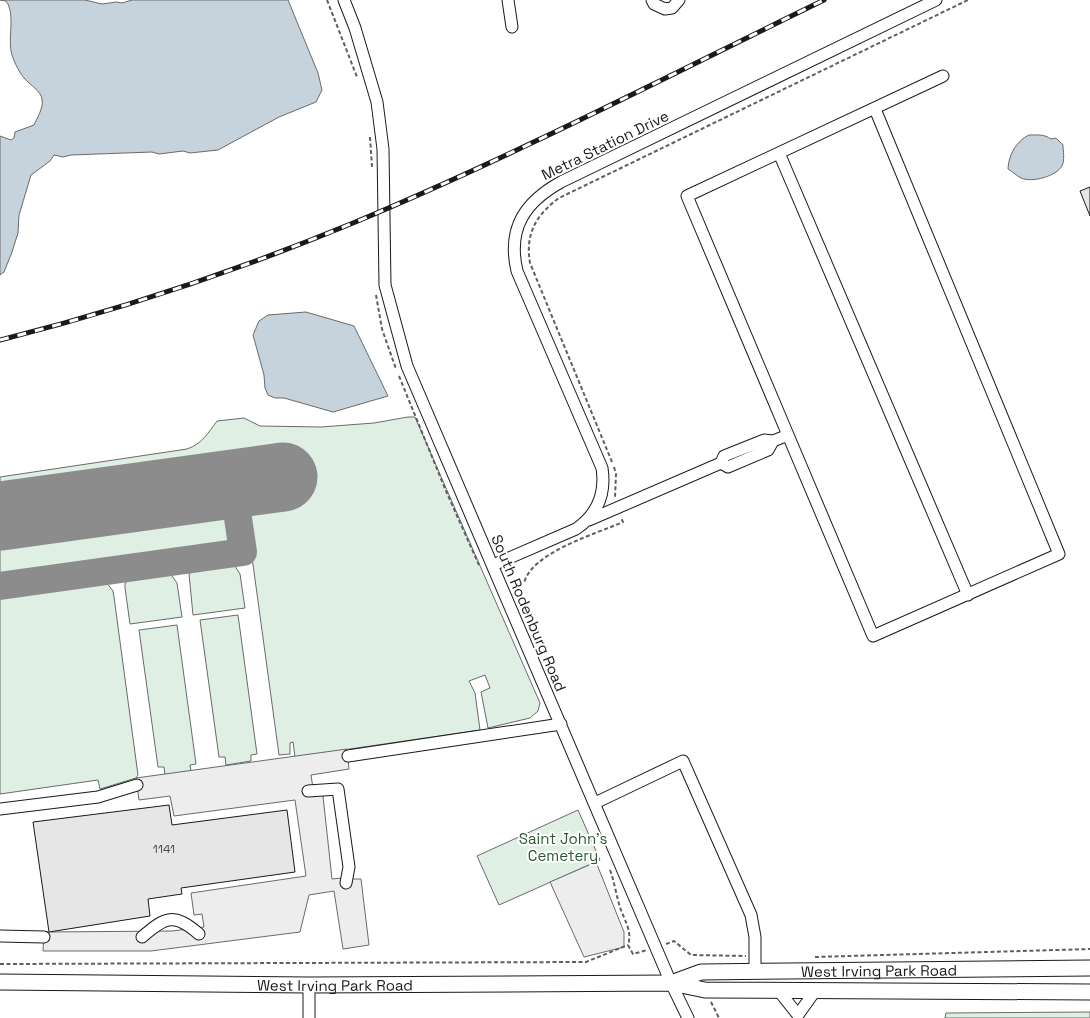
<svg xmlns="http://www.w3.org/2000/svg" width="1090" height="1018" viewBox="0 0 1090 1018" font-family="'Space Grotesk',sans-serif">
<style>
.green{fill:#e0efe3;stroke:#6a6a6a}
.parking{fill:#ededed;stroke:#6a6a6a}
.water{fill:#c6d2dc;stroke:#6a6a6a}
.lines{fill:none;stroke-linecap:round;stroke-linejoin:round}
.taxiway{stroke:#8c8c8c;stroke-width:28}
.runway{stroke:#8c8c8c;stroke-width:69}
.building{fill:#e6e6e6;stroke:#1a1a1a}
.minor-casing{stroke:#1a1a1a;stroke-width:13}
.major-casing{stroke:#1a1a1a;stroke-width:17}
.path{stroke:#5f5f5f;stroke-width:2;stroke-dasharray:4 2.5;stroke-linecap:butt}
.minor{stroke:#fff;stroke-width:11}
.major{stroke:#fff;stroke-width:15}
.rail-casing{stroke:#1a1a1a;stroke-width:5}
.rail{stroke:#fff;stroke-width:3;stroke-dasharray:9;stroke-linecap:butt}
.labels{text-anchor:middle;dominant-baseline:central;stroke-width:4;stroke-linejoin:round;paint-order:stroke}
.number-label{font-size:12px;fill:#4d4d4d}
.street-label{font-size:15px;fill:#1a1a1a;stroke:#fff}
.park-label{font-size:15px;fill:#2b5a34;stroke:#fff}
</style>
<rect width="100%" height="100%" fill="#fff"/>
<path class="green" d="M408 417H415L540 703 538 711 530 718 488 728 481 692 490 688 485 675 469 681 475 693 480 730 295 757 293 742 290 743V754L279 755 245 506 290 499 284 453 0 492V477L187 449C202 444 208 433 217 421L244 418 260 426 321 427 374 423Z
M210 511C228 513 236 531 225 545L0 577V540Z
M227 563H233L240 574 245 608 193 615 189 574 197 568Z
M164 572H169L177 583 182 617 130 624 125 588V583L134 577Z
M96 581 106 582 113 591 114 597 138 775 136 778 100 789 98 780 0 794V594Z
M238 615 257 754 251 755V761L226 765 225 757H219L200 620Z
M177 625 196 764 190 765 191 771 165 775 164 767H158L139 630Z
M578 810 600 860 499 905 477 856Z
M1090 1012V1018H945L946 1013Z"/>
<path class="parking" d="M347 749 349 769 311 775 313 788 322 787 332 879 352 877 353 879H361L369 945 343 949 334 891 309 895 300 932 151 951H43L44 932 172 931 204 927 202 914 194 915 191 893 306 876 295 800 174 816 170 796 139 800 136 778Z
M596 862 624 932V947L584 957 550 882Z"/>
<path class="water" d="M0 0H85L102 4 116 2 122 3 132 0H288L318 73 322 90 316 102 279 117 218 150 190 153 183 151 159 154 152 152 71 155 63 157 54 155 50 161 31 175 19 215 18 233 12 252 4 272 0 275V136L11 140 14 138 15 132 34 125C37 118 44 107 42 99 41 91 30 85 25 79 20 74 14 62 12 55 7 39 16 14 6 1Z
M1029 135C1038 135 1044 134 1051 139L1056 138 1063 145C1063 151 1065 160 1062 166 1056 176 1033 183 1021 178 1017 176 1013 172 1008 169 1008 156 1017 140 1029 135Z
M306 312 354 326 388 396 333 412 284 398H275L268 395 265 388 264 375 253 335 259 321 268 315Z"/>
<g class="lines">
<path class="taxiway" d="M0 586 243 552 233 484"/>
<path class="runway" d="M0 516 283 477"/>
</g>
<path class="building" d="M1090 187V216L1080 191Z
M169 805 172 825 287 810 295 872 181 888 182 894 148 899 150 916 49 932 33 822Z"/>
<g class="lines">
<g class="minor-casing">
<path id="minor" d="M344 0 355 28 377 102 383 149 385 285 407 366 671 983 688 1018
M508 0 512 27
M652 0 654 4 665 9 672 8 679 0
M779 153 968 595
M788 435 873 636 1059 554 875 109
M773 441 788 435 687 196 943 76
M589 520 721 463 724 456 764 440 773 441 768 450 728 467 721 463
M493 565 576 529C598 514 606 494 602 468L517 271C507 228 525 202 561 182L936 0
M348 756 561 724
M308 791 338 789 349 867 346 883
M595 803 683 761 751 915 755 937V971
M0 809 98 797 137 785
M0 936 44 937
M142 937C165 917 174 912 199 934
M309 985V1018
M778 990 798 1015 815 991"/>
</g>
<g class="major-casing">
<g id="major">
<path id="s1" d="M0 982 309 985 671 983 705 990 1090 992"/>
<path id="s2" d="M671 983 701 972 1090 968"/>
</g>
</g>
<path class="path" d="M327 0 357 77
M370 137 372 167
M376 295 382 329 396 369
M399 376 446 491 479 565
M612 462 530 263C525 234 536 215 559 198L968 0
M614 467 616 474 615 497
M513 586 524 583C532 552 596 534 623 522L621 518
M610 870C614 881 616 893 619 904 623 919 633 930 628 945L633 954 647 950
M666 944 674 941 691 955 746 956
M815 957 1090 949
M0 964 586 962 628 945
M711 1002 719 1018"/>
<use href="#minor" class="minor"/>
<use href="#major" class="major"/>
<g class="rail-casing">
<path id="rail" d="M0 340C120 310 239 270 353 223 514 156 668 76 824 0"/>
</g>
<use href="#rail" class="rail"/>
</g>
<g class="labels">
<g class="number-label">
<text x="164" y="849">1141</text>
</g>
<g class="street-label">
<text transform="translate(605 145) rotate(-26)">Metra Station Drive</text>
<text transform="translate(529 613) rotate(67)">South Rodenburg Road</text>
<text stroke="none"><textPath href="#s2" startOffset="210">West Irving Park Road</textPath></text>
<text stroke="none"><textPath href="#s1" startOffset="335">West Irving Park Road</textPath></text>
</g>
<g class="park-label">
<text x="563" y="838">Saint John's<tspan x="563" dy="17">Cemetery</tspan></text>
</g>
</g>
</svg>
